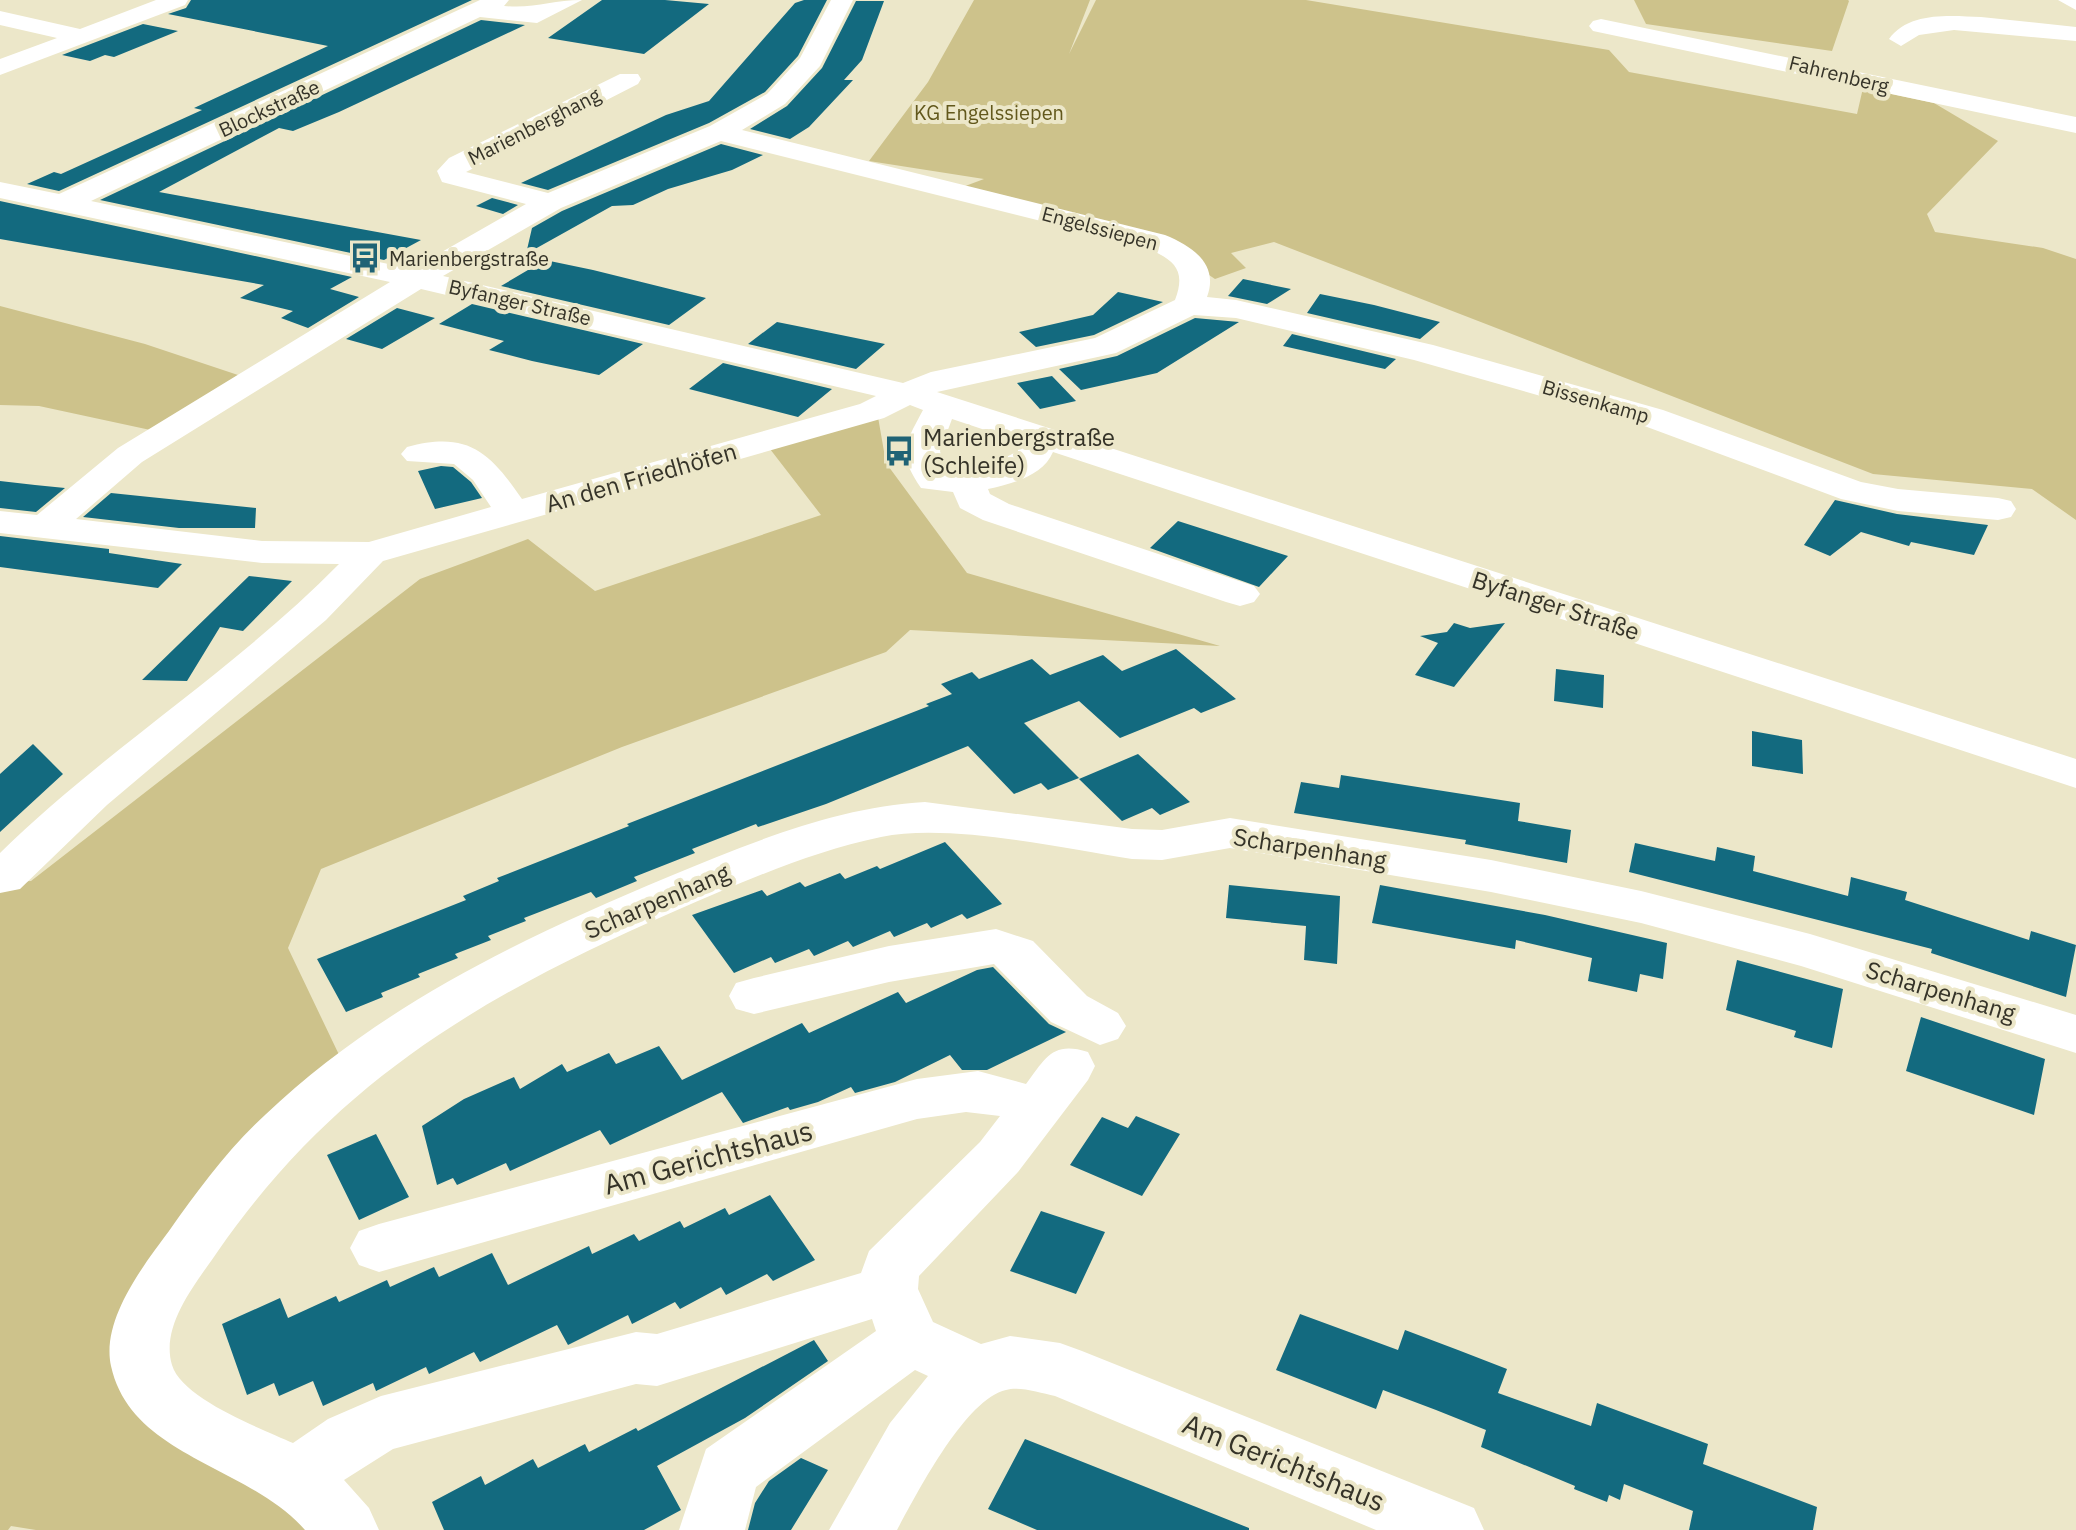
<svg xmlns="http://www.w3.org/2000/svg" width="2076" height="1530" viewBox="0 0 2076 1530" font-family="'IBM Plex Sans',sans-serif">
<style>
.green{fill:#cdc28b}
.building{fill:#136a7f}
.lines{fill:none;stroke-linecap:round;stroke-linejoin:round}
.minor{fill:#fff;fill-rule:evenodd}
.labels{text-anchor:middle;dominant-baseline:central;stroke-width:8;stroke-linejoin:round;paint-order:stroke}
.far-street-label{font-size:20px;fill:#353328;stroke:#ece7c9}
.far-park-label{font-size:20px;fill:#62581c;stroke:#ece7c9}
.far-poi-label{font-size:20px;fill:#353328;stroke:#ece7c9;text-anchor:start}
.poi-label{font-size:24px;fill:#353328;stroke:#ece7c9;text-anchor:start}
.street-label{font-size:24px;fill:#353328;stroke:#ece7c9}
.near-street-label{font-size:28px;fill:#353328;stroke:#ece7c9}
</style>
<rect width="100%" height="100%" fill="#ece7c9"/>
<path class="green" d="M974 0H1090L1069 54 1096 0H1306L1609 50 1629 72 1857 114 1863 88 1934 103 1998 141 1927 214 1935 232 2043 248 2076 259V520L2032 489 1873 474 1274 242 1231 253 1246 268 1215 279 1152 237 960 188 984 179 869 161 928 82Z
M1634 0H1848L1849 1 1832 51 1646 24Z
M0 306 145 344 241 376 155 431 39 406 0 405Z
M878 417 886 463 967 573 1220 646 910 630 886 652 622 747 321 869 288 948 342 1061 123 1343 315 1530H36L11 1526 8 1530H0V883L31 881 420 579 528 539 595 591 821 515 770 449Z"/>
<path class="building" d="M191 0H472L59 191 27 184 54 172 61 174 202 110 194 108 328 46 168 14 186 8Z
M602 0H665L709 4 644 54 548 38Z
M804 0H827L798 56 765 92 709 123 548 190 521 183 666 115 709 101 795 3Z
M856 1H884L862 60 844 80H853L809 127 790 139 750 129 787 106 822 68Z
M481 20 525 25 339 112 293 131 279 128 159 192 421 240 384 260 100 200Z
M143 24 178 31 114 57 105 55 90 61 62 55Z
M721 144 763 155 732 170 668 189 633 205 612 206 526 254 532 228 562 211Z
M492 198 518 205 503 214 476 206Z
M0 201 352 277 330 289 359 297 308 328 281 318 293 311 240 298 264 285 0 239Z
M545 260 593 270 706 298 669 325 501 286Z
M1243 279 1291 289 1267 304 1228 296Z
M1118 292 1163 302 1094 335 1036 347 1019 332 1093 315Z
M1320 294 1374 305 1440 322 1420 339 1307 313Z
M472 304 643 344 599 375 532 361 489 350 504 341 439 324Z
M397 308 435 318 382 349 346 339Z
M1195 318 1239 322 1157 373 1081 390 1059 369 1117 356Z
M777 322 797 326 885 344 856 369 748 344Z
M1292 334 1396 359 1385 369 1283 346Z
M723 363 832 389 798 417 689 389Z
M1052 376 1076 401 1040 409 1017 383Z
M441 466 453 467 471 482 482 498 435 509 418 471Z
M0 481 35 485 65 488 36 512 0 508Z
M111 493 256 508 255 528H179L83 517Z
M1835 500 1897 514 1988 525 1974 555 1911 542 1909 546 1861 532 1830 556 1804 545Z
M1178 521 1288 556 1259 587 1150 548Z
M0 536 109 549V553L182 564 158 588 0 567Z
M249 576 292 581 243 631 220 627 187 681 142 680Z
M1454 623 1470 628 1505 623 1454 687 1415 675 1438 643 1420 636 1447 632Z
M1176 649 1236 699 1201 713 1194 708 1120 738 1079 701 1024 723 1079 778 1048 790 1041 783 1014 794 968 746 826 804 758 827 756 824 692 849 695 853 634 877 637 881 596 898 591 892 524 918 526 921 488 936 491 940 455 954 458 958 418 974 420 977 381 993 383 997 346 1012 317 959 466 900 463 896 499 881 497 878 629 826 627 824 929 706 926 704 952 694 941 684 972 672 979 679 1032 659 1050 675 1103 655 1122 671Z
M1556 669 1604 675 1603 708 1554 701Z
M1752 731 1802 740 1803 774 1752 766Z
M33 744 63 774 0 832V774Z
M1138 754 1190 802 1160 815 1152 808 1122 821 1079 779Z
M1341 775 1520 803 1518 821 1571 830 1567 863 1465 844 1466 840 1294 813 1301 782 1339 788Z
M945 842 1002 904 967 919 962 914 931 928 927 923 894 937 890 931 853 947 848 941 814 956 809 949 775 963 771 957 734 973 692 915 762 890 767 896 800 882 805 887 840 873 845 879 877 866 880 869Z
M1635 843 1715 861 1717 847 1755 856 1753 871 1848 896 1851 877 1907 892 1905 900 2029 940 2031 931 2076 945 2066 997 1931 953 1932 949 1629 872Z
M1229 885 1340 896 1337 964 1304 960 1306 926 1226 918Z
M1380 885 1545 915 1667 943 1663 979 1640 974 1637 992 1588 981 1592 958 1516 940 1515 949 1372 923Z
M1737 960 1843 989 1832 1048 1794 1037 1796 1031 1726 1010Z
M993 967 1049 1024 1066 1032 987 1070H962L950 1055 895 1082 855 1093 851 1087 818 1102 790 1110 788 1107 743 1123 722 1092 610 1145 600 1130 510 1171 506 1163 457 1185 453 1178 437 1185 422 1126 464 1099 514 1077 520 1089 562 1064 567 1072 609 1053 616 1064 659 1046 682 1080 802 1023 809 1033 898 992 906 1003 977 970Z
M1921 1017 2045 1059 2034 1115 1906 1071Z
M1136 1116 1180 1134 1142 1196 1070 1165 1102 1117 1128 1128Z
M376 1134 409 1197 359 1220 327 1155Z
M770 1195 815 1260 773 1281 767 1274 726 1295 721 1287 680 1309 675 1302 632 1324 628 1315 568 1345 557 1325 480 1362 474 1352 429 1374 426 1367 376 1391 373 1383 323 1406 313 1381 279 1396 274 1383 247 1395 222 1324 280 1298 288 1318 336 1296 339 1302 387 1280 390 1287 434 1267 439 1277 492 1253 508 1285 589 1246 592 1254 634 1234 639 1241 680 1221 684 1228 725 1208 729 1215Z
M1041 1211 1105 1232 1076 1294 1010 1271Z
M1300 1314 1398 1350 1405 1330 1458 1350 1507 1369 1498 1393 1591 1426 1597 1403 1708 1444 1703 1464 1817 1507 1813 1530H1689L1693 1511 1624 1484 1620 1500 1609 1495 1607 1502 1574 1489 1575 1486 1481 1447 1486 1430 1436 1410 1383 1390 1376 1409 1276 1370Z
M814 1340 828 1361 745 1418 657 1466 681 1510 644 1530H444L432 1502 481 1476 485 1485 533 1459 538 1468 585 1444 589 1452 636 1428 638 1431Z
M1025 1439 1249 1528V1530H1037L988 1509Z
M801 1458 828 1470 791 1530H748L755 1503 769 1481Z"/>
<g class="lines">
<path class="minor" d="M156 0H188L185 5 0 75V59L57 38 0 25V11L80 29Z
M480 0H509L504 6C534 9 552 0 582 0L537 23 480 17 91 201 412 269 526 204 442 182 437 171 449 158 620 74H638L641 79 638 84 466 172 548 193 710 126 767 94 800 58 831 0H853L820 66 785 104 742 130 1165 235C1194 247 1219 265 1207 297L1236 300 1433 345 1663 410 1861 482 1898 489 1998 498 2011 501 2016 509 2011 517 1998 520 1898 511 1841 499 1639 424 1414 360 1236 318 1194 315 1116 353 937 392 2076 759V788L1053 452C1043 476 1011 484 988 489L990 494 1009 504 1254 586 1260 594 1254 602 1240 606 1226 602 983 520 960 508 953 492 921 488C897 453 905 444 923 410L910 405 884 418 383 561 326 620 107 805 20 889 0 893V853C106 749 235 670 339 564L262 563 0 533V511L37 515 118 448 390 282 0 198V182L59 194ZM721 141 1145 247C1173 260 1187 268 1175 300L1095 338 931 372 903 383 443 276 561 208ZM421 289 876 396 860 404 522 499C489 451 467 431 407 447L401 454 407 461 454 464 473 480 491 507 369 542 262 541 76 519 142 462ZM952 419 1018 441V451L983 469 945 470 940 451Z
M2058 0H2076V10Z
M1981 17 2076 27V41L1954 30 1919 35 1901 46 1889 39C1909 11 1951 16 1981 17Z
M1601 19 2076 117V133L1593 31 1589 26 1593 21Z
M925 802 1132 829 1162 830 1230 818 1491 860 1641 891 1810 934 2076 1015V1053L1801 966 1641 923 1491 892 1230 848 1162 860 1132 859C1062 848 949 823 881 837 809 852 743 882 675 911 487 993 337 1079 218 1251 197 1282 160 1325 172 1365 182 1399 262 1429 293 1443L328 1419 381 1396 636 1332 657 1334 861 1273 869 1251 980 1142 1000 1116 966 1112 917 1119 379 1272 359 1265 350 1248 359 1231 379 1224 917 1079 978 1071 1026 1084C1046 1058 1052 1041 1088 1052L1095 1066 1088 1080 1018 1172 919 1276 918 1289 933 1322 981 1344 1010 1336 1060 1343 1082 1351 1474 1508 1484 1530H1376L1055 1396C1040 1393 1020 1386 1006 1390 965 1399 916 1495 897 1530H829L890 1423 928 1376 915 1370 756 1487 745 1530H679L706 1449 876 1331 872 1319 657 1386 636 1384 393 1449 344 1480 369 1508 379 1530H305C248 1465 131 1457 111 1366 101 1320 143 1266 169 1231 198 1190 228 1149 265 1115 381 1005 522 938 668 877 750 843 836 807 925 802Z
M996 929 1033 941 1087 996 1118 1013 1126 1026 1118 1039 1100 1045 1051 1022 994 964 889 982 754 1014 736 1009 729 996 736 983 754 978 889 946Z"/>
</g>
<defs>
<g id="bus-bare" transform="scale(2.4)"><path d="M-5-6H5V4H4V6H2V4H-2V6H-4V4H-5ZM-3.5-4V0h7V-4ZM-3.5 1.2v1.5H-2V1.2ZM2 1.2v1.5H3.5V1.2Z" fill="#1f6375" stroke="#ece7c9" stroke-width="2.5" paint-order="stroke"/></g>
</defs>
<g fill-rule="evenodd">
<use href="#bus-bare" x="365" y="258"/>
<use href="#bus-bare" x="899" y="451"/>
</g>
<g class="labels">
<g class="far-street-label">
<text transform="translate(1839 74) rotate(14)">Fahrenberg</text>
<text transform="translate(269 108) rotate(-25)">Blockstraße</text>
<text transform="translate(534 126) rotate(-27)">Marienberghang</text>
<text transform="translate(1100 228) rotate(15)">Engelssiepen</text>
<text transform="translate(520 302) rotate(13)">Byfanger Straße</text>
<text transform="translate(1596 401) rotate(16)">Bissenkamp</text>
</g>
<g class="far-park-label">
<text x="989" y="112">KG Engelssiepen</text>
</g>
<g class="far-poi-label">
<text x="389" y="258">Marienbergstraße</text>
</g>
<g class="poi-label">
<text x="923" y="437">Marienbergstraße<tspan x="923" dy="28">(Schleife)</tspan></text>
</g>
<g class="street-label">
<text transform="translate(641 477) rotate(-16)">An den Friedhöfen</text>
<text transform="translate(1556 605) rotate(18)">Byfanger Straße</text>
<text transform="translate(1310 848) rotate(9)">Scharpenhang</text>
<text transform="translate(657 901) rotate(-23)">Scharpenhang</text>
<text transform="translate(1941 991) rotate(17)">Scharpenhang</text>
</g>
<g class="near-street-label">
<text transform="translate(708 1157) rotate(-15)">Am Gerichtshaus</text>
<text transform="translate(1284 1462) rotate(22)">Am Gerichtshaus</text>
</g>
</g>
</svg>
